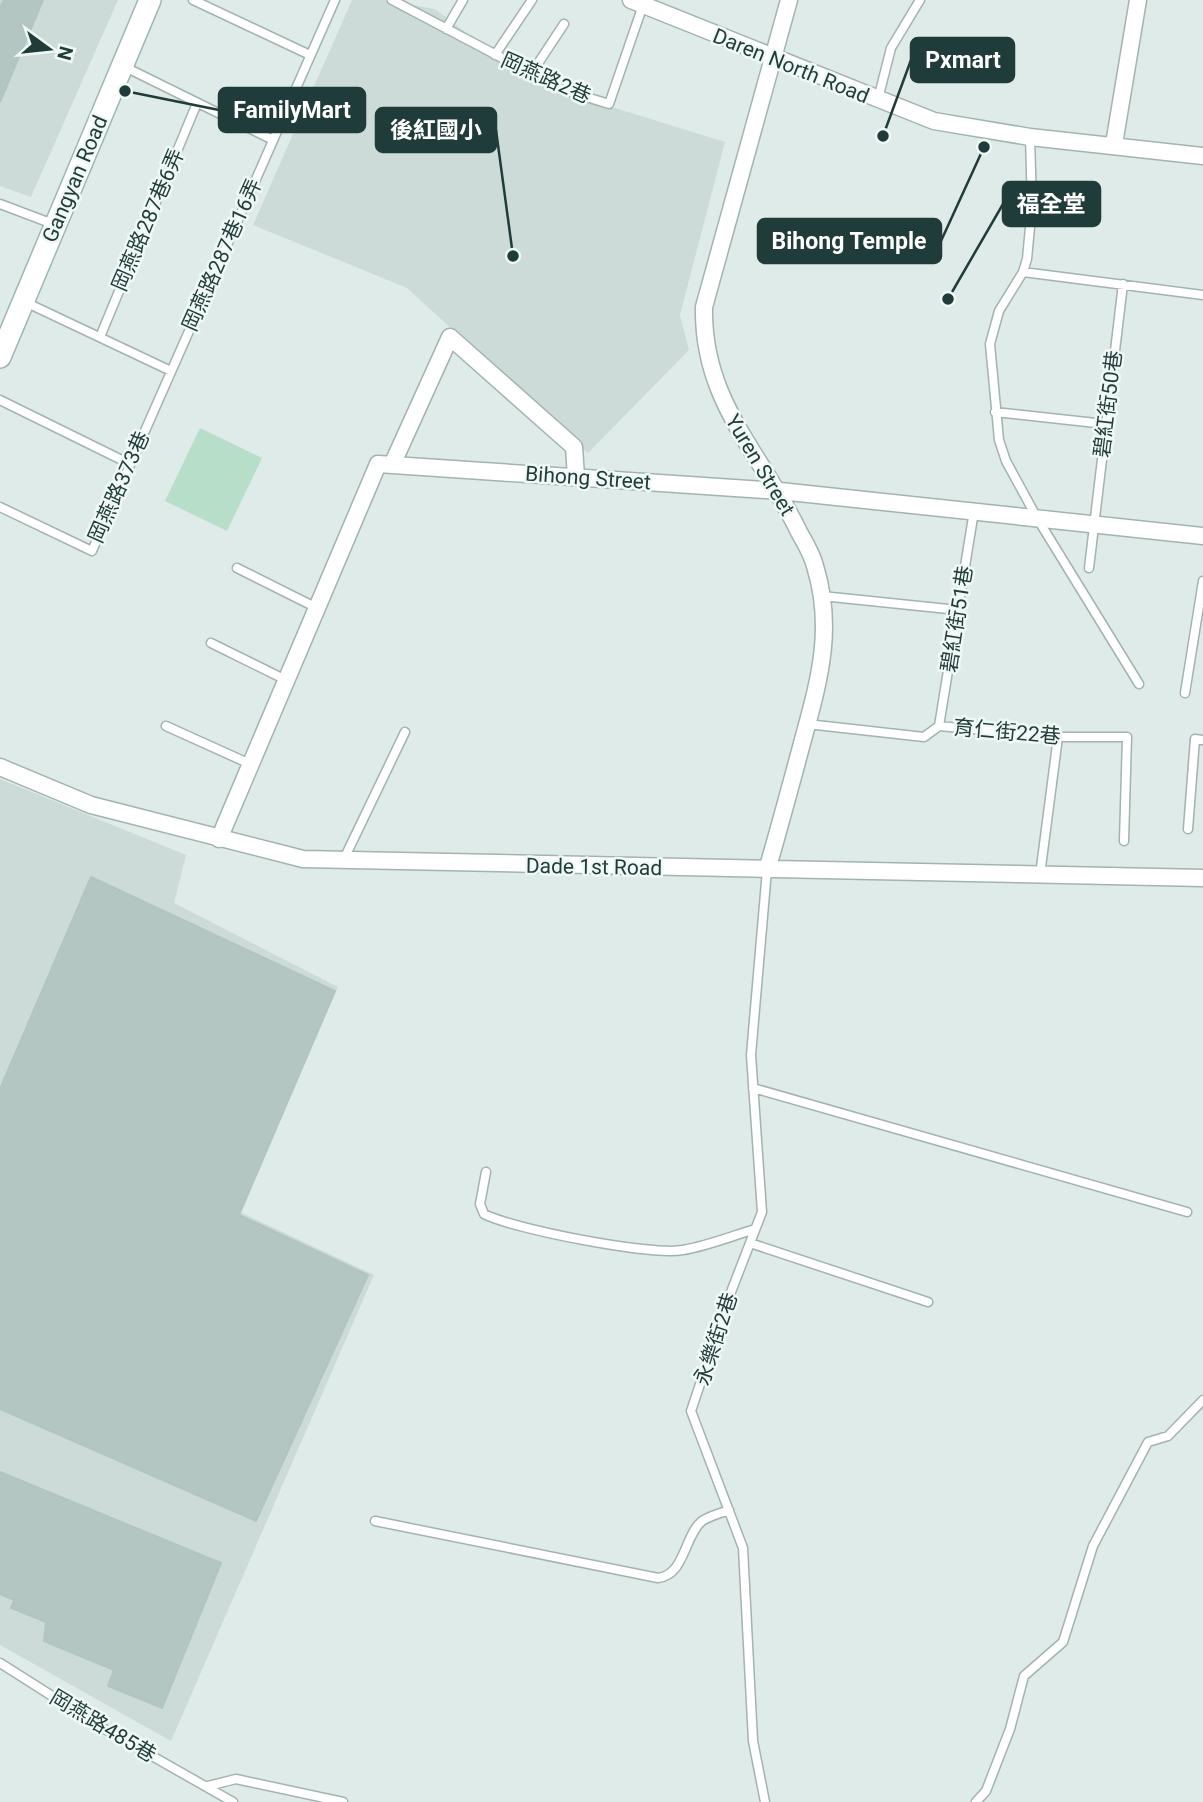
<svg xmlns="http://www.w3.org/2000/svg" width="1203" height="1802" viewBox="0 0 1203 1802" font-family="Roboto,'Noto Sans TC',sans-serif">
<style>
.built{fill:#cddbd8}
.green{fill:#b7dec9}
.building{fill:#b4c6c2;stroke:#b1c5c1;stroke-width:2}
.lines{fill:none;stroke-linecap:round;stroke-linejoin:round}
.lane-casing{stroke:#a2b3b0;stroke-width:11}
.street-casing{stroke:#a2b3b0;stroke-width:19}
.secondary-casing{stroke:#9db8b3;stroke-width:24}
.lane{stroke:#fff;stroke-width:8}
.street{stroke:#fff;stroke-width:16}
.secondary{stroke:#fff;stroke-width:21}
.labels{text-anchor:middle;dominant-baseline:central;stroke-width:5;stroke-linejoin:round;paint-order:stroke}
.street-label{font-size:21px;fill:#1f3c3a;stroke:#f0f8f5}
.leader{fill:none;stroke:#1f3c3a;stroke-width:2.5}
.callout-dot{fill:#1f3c3a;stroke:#f0f8f5;stroke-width:2.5}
.callout{fill:#1f3c3a;stroke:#1f3c3a;stroke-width:2.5}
.callout-label{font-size:23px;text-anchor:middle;font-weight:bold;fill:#fff}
</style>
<rect width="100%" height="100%" fill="#dfebe8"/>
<path class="built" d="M0 0H118L31 197 0 186Z
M352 0H385L435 9 531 82 725 142 680 315 689 350 588 453 407 288 253 225Z
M0 779 186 855 174 903 338 987 240 1212 374 1275 171 1741 0 1645Z"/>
<path class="green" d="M200 428 262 458 227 531 165 501Z"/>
<path class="building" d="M4 0H43L0 102V8Z
M91 877 335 991 239 1215 368 1275 256 1521 0 1409V1089Z
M0 1472 221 1563 162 1708 108 1686 114 1670 44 1641 46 1622 11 1608 14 1600 0 1594Z"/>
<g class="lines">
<g class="lane-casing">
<path id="lane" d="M193 0 310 55
M392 0 561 89 609 104 643 5
M446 29 463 0
M495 55 532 0
M125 67 273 140
M531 74 564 24
M878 99 891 48 920 0
M1030 137 1032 206 1027 259 1023 272 999 311 990 344 999 440 1006 461 1037 518 1139 684
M0 204 53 224
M1023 272 1203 295
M25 302 171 371
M100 337 197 103
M0 400 130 464
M995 412 1105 424
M0 507 92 551 335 0
M237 568 317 608
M1089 568 1123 284
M822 596 958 610
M211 643 286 680
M1185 693 1203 581
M807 724 924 737 939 726 974 511
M166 726 250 764
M939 726 1058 737H1127L1124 841
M1188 829 1195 739 1203 740
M343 861 405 732
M1040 875 1058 737
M753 1088 1187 1212
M486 1172 480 1204 484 1214C513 1229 651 1256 683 1250 707 1246 732 1236 755 1229
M750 1243 928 1302
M375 1521 658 1578C685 1575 684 1536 702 1521 709 1516 721 1513 729 1510
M0 1663 101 1727 233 1802
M208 1786 236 1779 343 1802
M765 1802 753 1741 743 1548 691 1411 731 1292 762 1212 751 1055 767 870
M976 1802 986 1791 1010 1729 1024 1676 1063 1642 1093 1546 1148 1442 1168 1436 1203 1400"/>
</g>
<g class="street-casing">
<path id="street" d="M631 0 934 121 1030 137 1203 156
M1114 144 1138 0
M392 465 450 337 574 447 576 477
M0 767 91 805 303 859 1203 878
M219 839 378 464 780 491 1203 536
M767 870C779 829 790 788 801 747 818 684 835 631 815 566 812 554 805 543 799 532 761 452 702 402 704 307L789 0"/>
</g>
<g class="secondary-casing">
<path id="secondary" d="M0 357 150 0"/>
</g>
<use href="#lane" class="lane"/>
<use href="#street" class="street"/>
<use href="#secondary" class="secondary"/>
</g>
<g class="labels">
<g class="street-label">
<text transform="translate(791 66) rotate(22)">Daren North Road</text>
<text transform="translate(546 78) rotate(24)">岡燕路2巷</text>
<text transform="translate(75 179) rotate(-67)">Gangyan Road</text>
<text transform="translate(148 220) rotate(-67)">岡燕路287巷6弄</text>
<text transform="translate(222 255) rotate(-66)">岡燕路287巷16弄</text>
<text transform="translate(1108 404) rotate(-83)">碧紅街50巷</text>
<text transform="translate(760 465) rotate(59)">Yuren Street</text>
<text transform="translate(588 478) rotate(4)">Bihong Street</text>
<text transform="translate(119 487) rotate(-66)">岡燕路373巷</text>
<text transform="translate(957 619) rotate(-81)">碧紅街51巷</text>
<text transform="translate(1007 732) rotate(5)">育仁街22巷</text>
<text transform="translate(594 867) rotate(1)">Dade 1st Road</text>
<text transform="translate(716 1339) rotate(-72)">永樂街2巷</text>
<text transform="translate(103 1726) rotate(31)">岡燕路485巷</text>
</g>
</g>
<path class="leader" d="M883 136L911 60M125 91L219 110M513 256L496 130M948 299L1003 204M984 147L941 241"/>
<g class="callout-dot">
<circle cx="883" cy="136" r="7"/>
<circle cx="125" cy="91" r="7"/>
<circle cx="513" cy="256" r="7"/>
<circle cx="948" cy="299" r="7"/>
<circle cx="984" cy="147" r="7"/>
</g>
<g class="callout">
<rect x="911" y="38" width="103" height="44" rx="7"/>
<rect x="219" y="88" width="146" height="44" rx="7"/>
<rect x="376" y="108" width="120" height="44" rx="7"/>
<rect x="1003" y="182" width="97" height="44" rx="7"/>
<rect x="758" y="219" width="183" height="44" rx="7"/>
</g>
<g class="callout-label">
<text x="963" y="68">Pxmart</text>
<text x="292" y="118">FamilyMart</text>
<text x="436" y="138">後紅國小</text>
<text x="1051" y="212">福全堂</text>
<text x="849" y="249">Bihong Temple</text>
</g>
<g transform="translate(49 49) rotate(105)" stroke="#f0f8f5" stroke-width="5" paint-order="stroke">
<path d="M0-5L12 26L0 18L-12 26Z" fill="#1f3c3a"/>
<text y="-10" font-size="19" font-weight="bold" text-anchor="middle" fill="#1f3c3a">N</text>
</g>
</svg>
